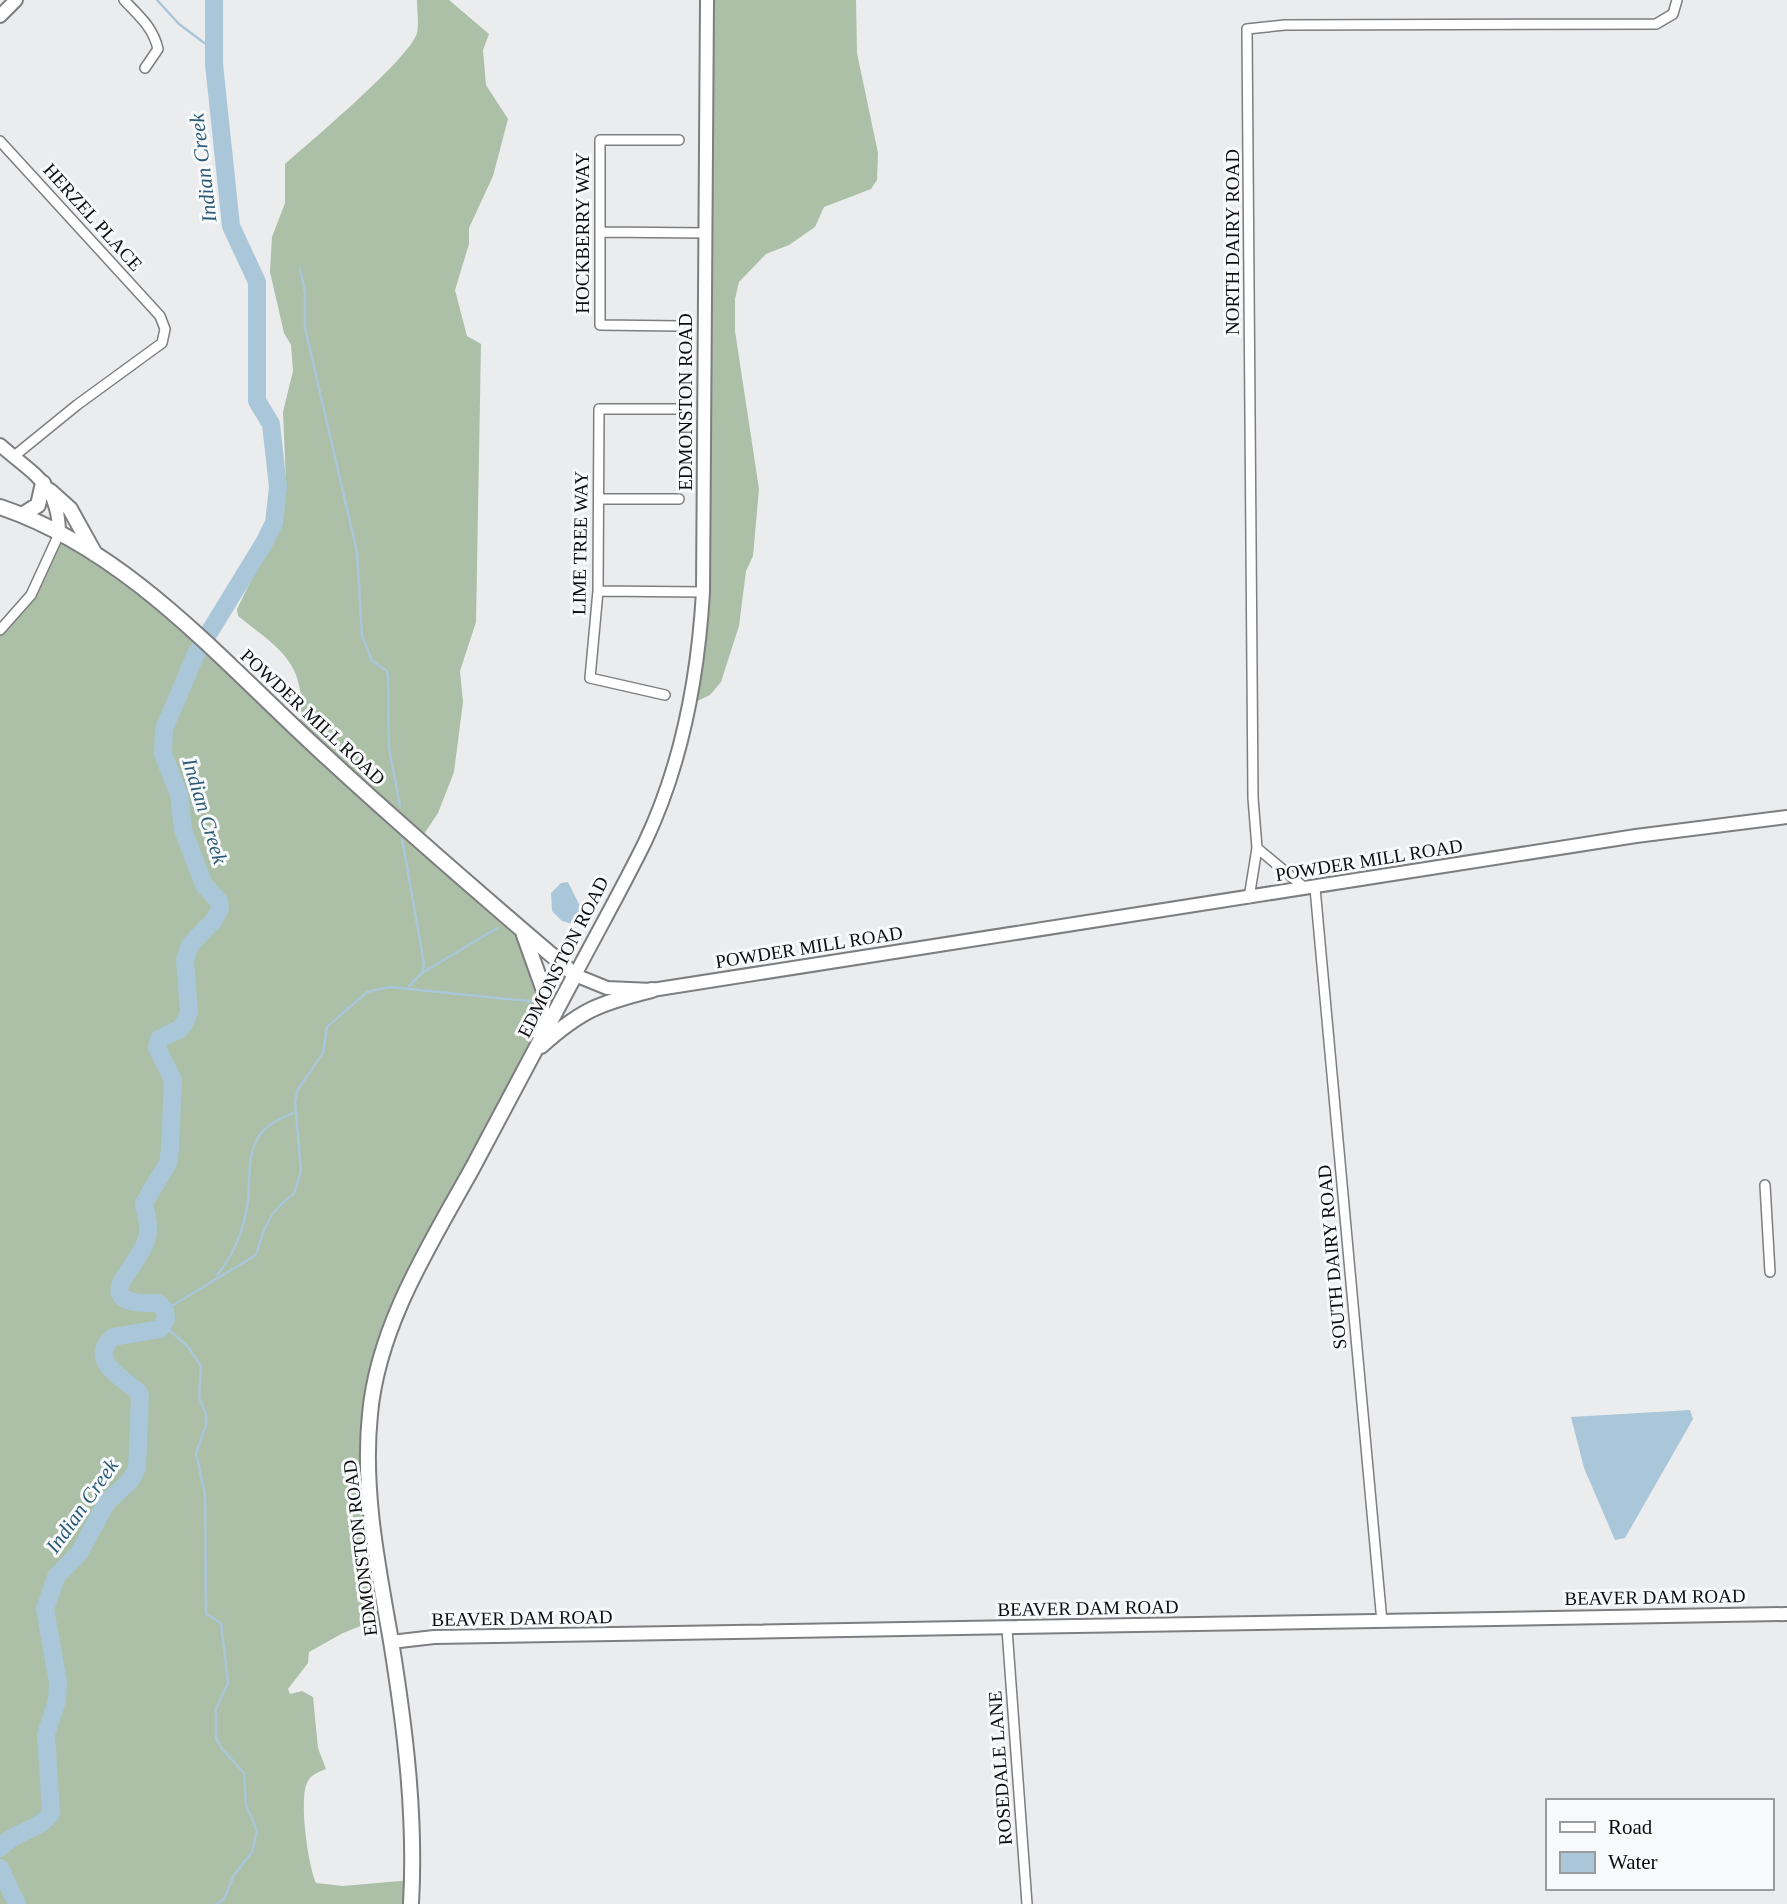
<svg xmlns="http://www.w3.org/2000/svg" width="1787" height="1904" viewBox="0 0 1787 1904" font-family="'Times New Roman',serif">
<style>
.forest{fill:#acbfa7}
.water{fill:#aac7d9}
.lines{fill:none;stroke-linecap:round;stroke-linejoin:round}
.stream{stroke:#aac7d9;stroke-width:2.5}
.river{stroke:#aac7d9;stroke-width:18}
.street-casing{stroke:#7d7e80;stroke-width:12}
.secondary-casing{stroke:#7d7e80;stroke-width:16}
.primary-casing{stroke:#7d7e80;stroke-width:18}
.street{stroke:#fff;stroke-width:9}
.secondary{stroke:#fff;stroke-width:12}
.primary{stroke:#fff;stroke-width:14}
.labels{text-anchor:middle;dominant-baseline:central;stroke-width:6;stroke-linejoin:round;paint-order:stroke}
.street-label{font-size:19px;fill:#0d0d0e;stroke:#f8f9fb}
.water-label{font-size:21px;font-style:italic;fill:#295a76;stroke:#f8f9fb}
</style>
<rect width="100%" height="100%" fill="#ebecee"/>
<path class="forest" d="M417 0H449L489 34 483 50 486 85 508 119 493 176 469 228V244L455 290 467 336 481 344 476 622 460 671 463 702 454 772 438 813 420 840 522 930 542 976 535 1051 395 1320 368 1431 386 1616 343 1633 309 1652 308 1663 288 1689 290 1694 302 1691 313 1697 318 1748 326 1769C319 1772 312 1774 308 1781 298 1796 308 1865 316 1883L343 1886 411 1880V1904H0V630L24 605 59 534 121 572 299 731C309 665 284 652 238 616L237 609 279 524 286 483 283 412 293 371 291 345 284 333 270 272 272 237 285 203V164C310 142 410 58 417 33 419 23 417 10 417 0Z
M707 0H856L857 53 878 153 877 180 871 189 824 207 815 227 789 245 766 254 739 282 735 299V331L759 489 753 556 746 571 739 626 721 682 710 695 689 705 699 652Z"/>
<path class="water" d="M568 882 581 908 589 910 577 925 562 921 552 911 551 893 561 883Z
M1690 1410 1693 1419 1625 1538 1615 1540 1584 1468 1571 1417Z"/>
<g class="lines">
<path class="stream" d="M157 0 179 24 215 51
M300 269 305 292V328L357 552 362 636 372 661 387 671 388 676 389 748 400 806
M402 839 424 963 422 973 409 986
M422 973 497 928
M217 1275C234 1255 245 1227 248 1200 251 1174 245 1148 266 1128 273 1121 285 1117 295 1112
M165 1310 256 1255C263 1230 270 1209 294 1194L301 1171 295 1101 298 1089 323 1053 327 1027 367 992 390 987 538 1002
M164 1325 188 1347 201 1366 199 1397 206 1415V1425L196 1453 205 1495 206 1614 221 1623 228 1683 216 1709V1738L222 1749 244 1773 246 1805 257 1831 252 1852 234 1875 224 1899 217 1904"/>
<path class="river" d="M0 1848C14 1831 39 1831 51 1813L46 1734 57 1701 58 1682 45 1609 56 1577 79 1553 107 1502 131 1480 137 1468 140 1394C128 1380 85 1362 113 1337L160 1329 166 1319 165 1310 158 1303C85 1305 136 1271 146 1241 151 1229 146 1216 144 1203L168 1163 170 1149 173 1080 157 1048 159 1039 180 1029 185 1022 189 1012 185 960 190 945 214 920 220 909 219 901 204 885 183 830 179 795 163 754 164 729 196 654 264 543 274 523 278 487 271 424 257 401V282L231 226 214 64V0
M0 1868 17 1904"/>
<g class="street-casing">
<path id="street" d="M124 0C139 16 153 27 158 49L145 68
M679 140H600V325L680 326
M0 141 160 316 165 329 162 343 77 405 13 457
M600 232 706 233
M599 499H679
M598 591 703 592
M0 630 31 595 59 534
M665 695 590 678 598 591 599 409H679
M1257 848 1305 888
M1315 888 1382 1622
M1249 898 1257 848 1253 798 1247 29 1285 25 1656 24 1673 14 1677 0
M1765 1185 1770 1272
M1007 1629 1027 1904"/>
</g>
<g class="secondary-casing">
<path id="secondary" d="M707 0 703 592C698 678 682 764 645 842 623 887 598 931 575 975L607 988 652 990 1636 836 1787 817
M0 16 16 0
M0 445C35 476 59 484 59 534
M391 1642 434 1637 1787 1614"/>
</g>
<g class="primary-casing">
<path id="primary" d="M50 491 70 509 95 554
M0 507C128 550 222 661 319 750 402 827 488 901 575 975 541 1039 507 1103 473 1167 431 1243 378 1325 370 1414 362 1490 378 1567 391 1641 405 1728 416 1815 411 1904
M22 515 38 505 43 483
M524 935 544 991 539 1033
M541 1046C581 1010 600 1003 652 990"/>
</g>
<use href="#street" class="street"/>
<use href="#secondary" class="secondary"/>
<use href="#primary" class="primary"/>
</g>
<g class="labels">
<g class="street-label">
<text transform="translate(93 217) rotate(48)">HERZEL PLACE</text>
<text transform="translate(582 233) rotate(-90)">HOCKBERRY WAY</text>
<text transform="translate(1232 242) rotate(-90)">NORTH DAIRY ROAD</text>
<text transform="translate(685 402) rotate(-90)">EDMONSTON ROAD</text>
<text transform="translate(580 543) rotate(-89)">LIME TREE WAY</text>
<text transform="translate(313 717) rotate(43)">POWDER MILL ROAD</text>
<text transform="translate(1369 860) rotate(-9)">POWDER MILL ROAD</text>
<text transform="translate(809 947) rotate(-9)">POWDER MILL ROAD</text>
<text transform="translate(563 957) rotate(-63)">EDMONSTON ROAD</text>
<text transform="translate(1332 1257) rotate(-95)">SOUTH DAIRY ROAD</text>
<text transform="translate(360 1548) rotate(-97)">EDMONSTON ROAD</text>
<text transform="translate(1655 1597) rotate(-1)">BEAVER DAM ROAD</text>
<text transform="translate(1088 1608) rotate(-1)">BEAVER DAM ROAD</text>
<text transform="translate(522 1618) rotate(-1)">BEAVER DAM ROAD</text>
<text transform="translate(1000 1768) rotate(-94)">ROSEDALE LANE</text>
</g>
<g class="water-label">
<text transform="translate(203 168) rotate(-97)">Indian Creek</text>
<text transform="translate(205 811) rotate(73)">Indian Creek</text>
<text transform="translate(82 1506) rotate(-55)">Indian Creek</text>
</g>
</g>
<rect x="1546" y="1799" width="228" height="91" fill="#f8f9fb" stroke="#9a9b9c" stroke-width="2"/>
<rect x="1560" y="1822" width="35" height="10" fill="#ffffff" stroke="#9a9b9c" stroke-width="2"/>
<text x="1608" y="1834" font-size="21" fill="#0d0d0e">Road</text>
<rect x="1560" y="1852" width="35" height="21" fill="#aac7d9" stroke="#9a9b9c" stroke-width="2"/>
<text x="1608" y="1869" font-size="21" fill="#0d0d0e">Water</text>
</svg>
